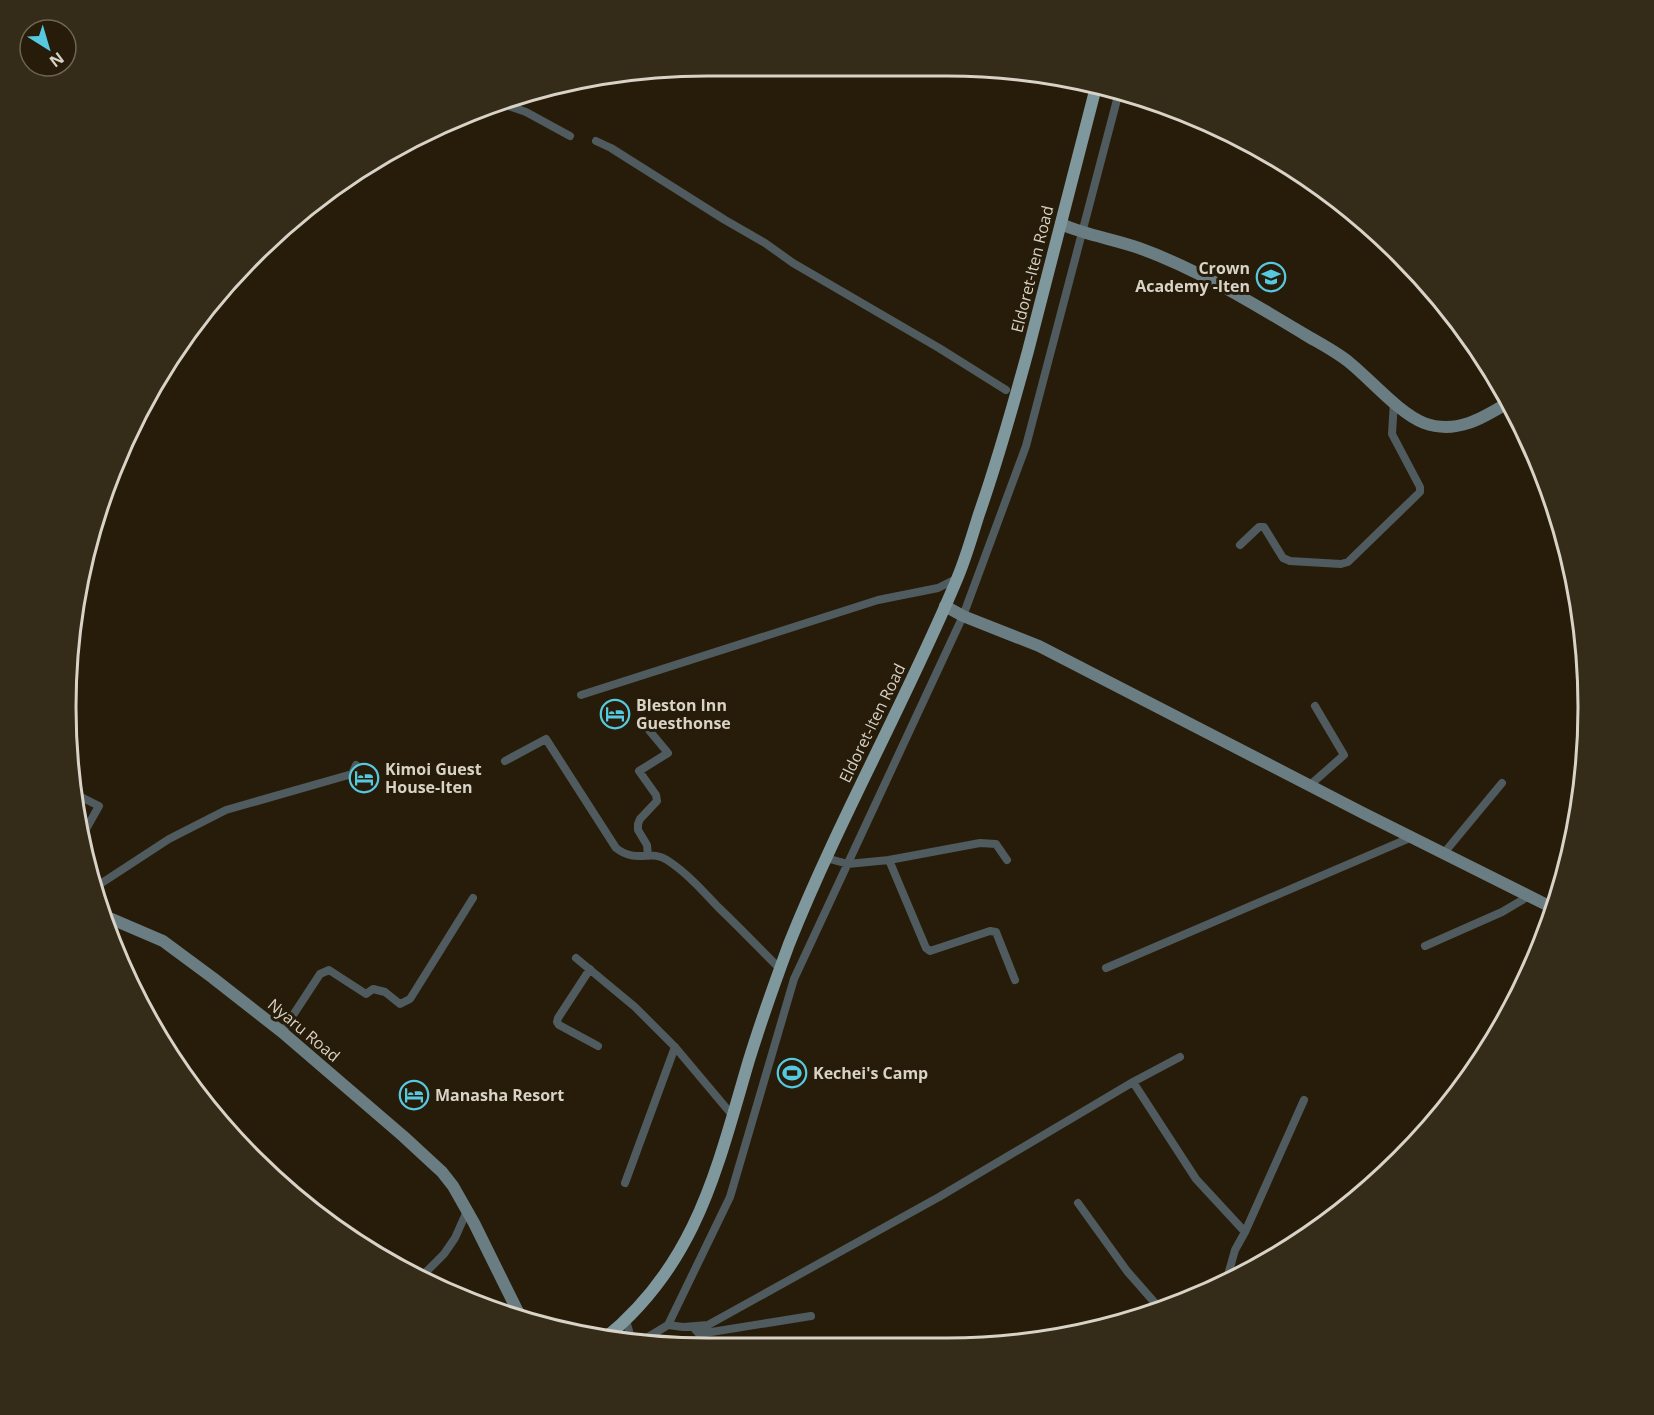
<svg xmlns="http://www.w3.org/2000/svg" width="1654" height="1415" viewBox="0 0 1654 1415" font-family="'Open Sans',sans-serif">
<style>
.lines{fill:none;stroke-linecap:round;stroke-linejoin:round}
.street{stroke:#4f5b5e;stroke-width:8}
.secondary{stroke:#6a7d82;stroke-width:12}
.primary{stroke:#7f989e;stroke-width:12}
.labels{text-anchor:middle;dominant-baseline:central;stroke-width:6;stroke-linejoin:round;paint-order:stroke}
.poi-label{font-size:16px;font-weight:bold;fill:#d9d3c7;stroke:#261c09;text-anchor:start}
.street-label{font-size:16px;fill:#d9d3c7;stroke:#261c09}
.rim{fill:none;stroke:#d9d3c7;stroke-width:3}
</style>
<rect width="100%" height="100%" fill="#261c09"/>
<g class="lines">
<path class="street" d="M500 103 526 112 570 136
M596 141 611 148 725 220 765 243 793 263 939 348 1006 390
M1240 545 1259 527H1264L1283 558 1290 561 1341 564 1348 562 1420 492V487L1392 434 1394 401
M581 695 878 600 938 588 958 578
M505 761 546 739 616 848C636 864 651 849 667 860 687 873 702 890 718 907 739 927 759 948 780 969
M1310 785 1344 755 1315 706
M77 795 99 806 82 836
M1444 853 1502 783
M648 856 647 845 638 830V824L640 819 657 801 656 795 639 771 668 753 648 729
M826 858 848 864 889 860 980 843 996 844 1007 860
M889 860 926 948 930 951 990 931 996 932 1015 980
M94 888 169 839 226 810 352 774 356 765
M1425 946 1502 912 1529 896
M576 958 635 1007 675 1047 733 1116
M1106 968 1412 837
M590 969 558 1018 557 1022 559 1025 598 1046
M282 1032 320 974 329 970 366 994 373 989 385 992 400 1004 410 999 473 898
M1133 1082 1196 1179 1245 1232 1235 1250 1226 1282
M625 1183 675 1047
M1078 1203 1127 1271 1162 1311
M1245 1232 1304 1100
M420 1278 444 1254 455 1238 467 1211
M626 1320 632 1342
M668 1325 730 1197 794 979 963 616 1026 446 1119 92
M693 1327 699 1334 811 1316
M640 1342 668 1325 683 1327 708 1325 939 1197 1133 1082 1180 1057"/>
<path class="secondary" d="M1061 224C1086 235 1113 239 1139 248 1197 269 1251 302 1304 334 1319 343 1337 352 1350 363 1371 380 1400 414 1424 423 1456 435 1483 418 1509 402
M945 606 963 616 1039 646 1363 813 1553 908
M100 914 163 941 213 978 282 1032 403 1136 442 1172 453 1186 474 1223 521 1318"/>
<path class="primary" d="M604 1339C697 1264 717 1168 749 1060 761 1021 775 982 789 944 839 819 905 703 957 579 966 558 972 536 979 514 998 460 1013 406 1028 351 1051 263 1073 175 1096 87"/>
</g>
<defs>
<g id="school-ring" transform="scale(1.5)"><circle r="9.5" fill="#261c09" stroke="#56c9e1" stroke-width="1.5"/><path d="M0-5L7-2L0 1L-7-2ZM-4 1L0 2.5L4 1V4Q0 6-4 4Z" fill="#56c9e1"/></g>
<g id="hotel-ring" transform="scale(1.5)"><circle r="9.5" fill="#261c09" stroke="#56c9e1" stroke-width="1.5"/><path d="M-6-4.5h1.5V1H6V5H4.5V3h-9V5H-6ZM-4 0a1.8 1.8 0 1 1 3.6 0ZM.5 0V-2.5h3Q6-2.5 6 0Z" fill="#56c9e1"/></g>
<g id="stadium-ring" transform="scale(1.5)"><circle r="9.5" fill="#261c09" stroke="#56c9e1" stroke-width="1.5"/><path d="M0-5a6.5 5 0 1 0 0 10a6.5 5 0 1 0 0-10ZM-3.5-1.8h7v3.6h-7Z" fill="#56c9e1"/></g>
</defs>
<g fill-rule="evenodd">
<use href="#school-ring" x="1271" y="277"/>
<use href="#hotel-ring" x="615" y="714"/>
<use href="#hotel-ring" x="364" y="778"/>
<use href="#stadium-ring" x="792" y="1073"/>
<use href="#hotel-ring" x="414" y="1095"/>
</g>
<g class="labels">
<g class="poi-label">
<text x="1250" y="268" text-anchor="end">Crown<tspan x="1250" dy="18">Academy -Iten</tspan></text>
<text x="636" y="705">Bleston Inn<tspan x="636" dy="18">Guesthonse</tspan></text>
<text x="385" y="769">Kimoi Guest<tspan x="385" dy="18">House-Iten</tspan></text>
<text x="813" y="1073">Kechei's Camp</text>
<text x="435" y="1095">Manasha Resort</text>
</g>
<g class="street-label">
<text transform="translate(1032 269) rotate(-76)">Eldoret-Iten Road</text>
<text transform="translate(872 723) rotate(-64)">Eldoret-Iten Road</text>
<text transform="translate(304 1030) rotate(40)">Nyaru Road</text>
</g>
</g>
<path d="M0 0H1654V1415H0ZM707 76H947A631 631 0 0 1 1578 707V707A631 631 0 0 1 947 1338H707A631 631 0 0 1 76 707V707A631 631 0 0 1 707 76Z" fill="#342b18" fill-rule="evenodd"/>
<path class="rim" d="M707 76H947A631 631 0 0 1 1578 707V707A631 631 0 0 1 947 1338H707A631 631 0 0 1 76 707V707A631 631 0 0 1 707 76Z"/>
<g transform="translate(48 48) rotate(143)"><circle r="28" fill="#261c09" stroke="#6e6555" stroke-width="1.5"/>
<path d="M0-4.5L10 22L0 15L-10 22Z" fill="#56c9e1"/>
<text y="-9" font-size="16" font-weight="bold" text-anchor="middle" fill="#d9d3c7">N</text>
</g>
</svg>
